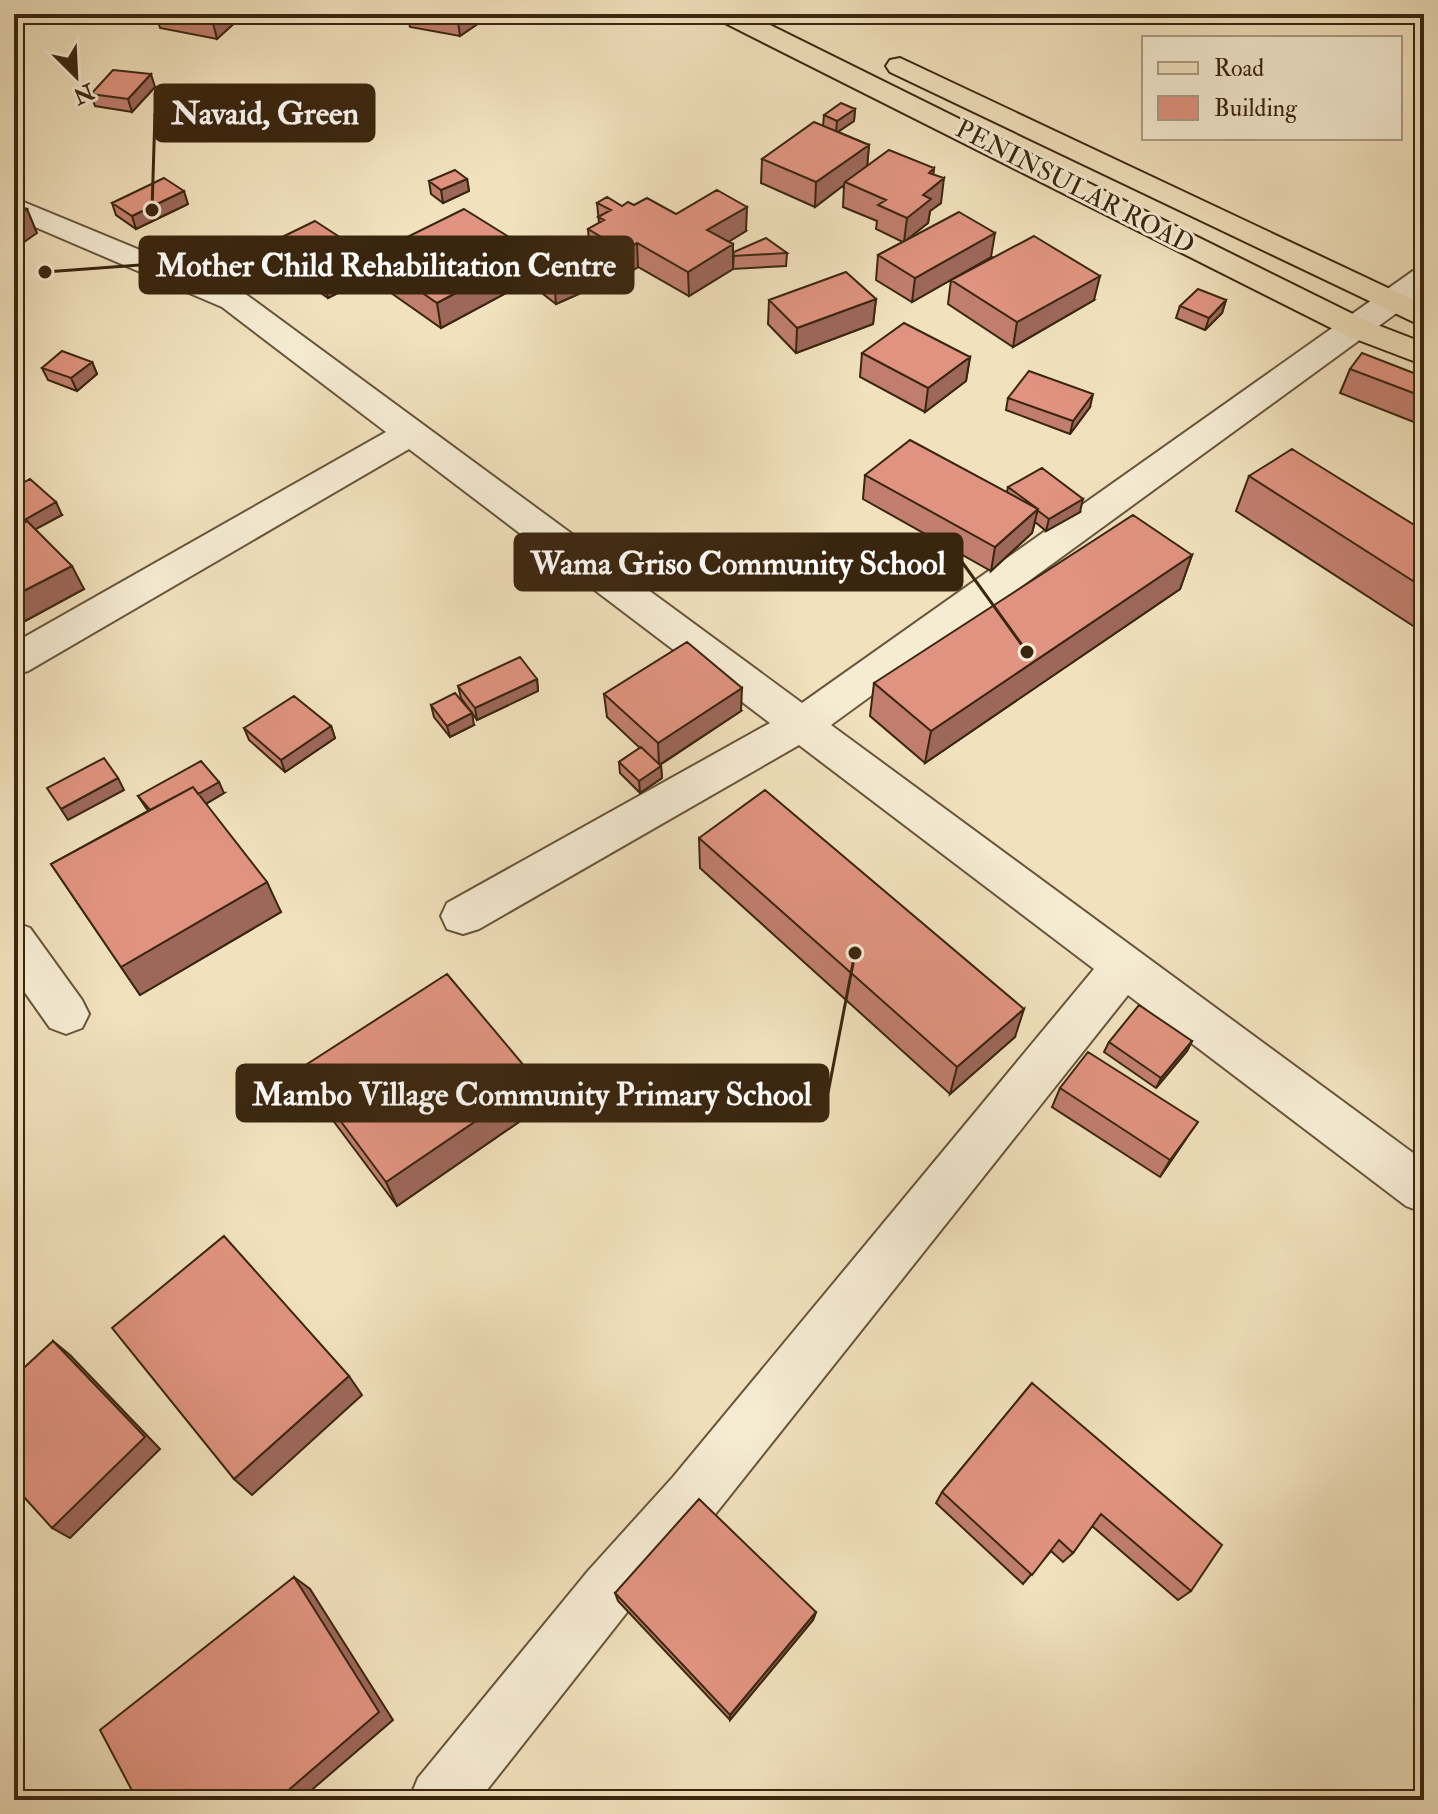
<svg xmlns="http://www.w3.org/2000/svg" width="1438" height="1814" viewBox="0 0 1438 1814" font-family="'IM FELL Double Pica',serif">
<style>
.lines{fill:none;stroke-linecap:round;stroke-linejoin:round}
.minor-casing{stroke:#68553a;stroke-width:4}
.major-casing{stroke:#3a260f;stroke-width:4}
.minor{fill:#f6ecd4;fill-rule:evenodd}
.major{fill:#f1e1bd;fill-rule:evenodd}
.wall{fill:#c17e6e;stroke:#3a260f;stroke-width:2}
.shaded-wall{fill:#9d675a;stroke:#3a260f;stroke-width:2}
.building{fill:#e09380;stroke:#3a260f;stroke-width:2}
.labels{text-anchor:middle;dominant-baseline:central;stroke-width:6;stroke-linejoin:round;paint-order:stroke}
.far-street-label{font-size:26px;fill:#3a260f;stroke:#f6ecd4}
.leader{fill:none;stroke:#3a260f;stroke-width:3}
.callout-dot{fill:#3a260f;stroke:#f6ecd4;stroke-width:3}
.callout{fill:#3a260f;stroke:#3a260f;stroke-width:3}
.callout-label{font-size:32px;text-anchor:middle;font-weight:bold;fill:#fff}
</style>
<rect width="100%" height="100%" fill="#f1e1bd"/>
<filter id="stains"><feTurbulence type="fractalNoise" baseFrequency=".0025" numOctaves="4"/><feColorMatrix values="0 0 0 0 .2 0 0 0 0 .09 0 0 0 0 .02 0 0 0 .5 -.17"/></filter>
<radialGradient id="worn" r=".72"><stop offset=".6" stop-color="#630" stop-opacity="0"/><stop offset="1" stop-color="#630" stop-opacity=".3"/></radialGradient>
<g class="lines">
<g class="minor-casing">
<path id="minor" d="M14 198 244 293 802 703 1413 271 1424 269V293L831 725 1424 1161V1213L1406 1206 1128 995 713 1517 628 1611 479 1800H409L418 1778 588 1571 673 1477 1094 969 799 745 479 929 463 934 447 929 441 916 447 903 770 723 409 449 28 671 14 675V643L386 432 222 307 14 218Z
M14 922 30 928 82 1000 89 1014 82 1028 66 1034 50 1028 14 977Z"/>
</g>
<g class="major-casing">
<path id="major" d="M715 14H748L1367 321 1424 343V365L1345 335 719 20Z
M900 58 1424 305V327L890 72 886 66 890 60Z"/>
</g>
<use href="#minor" class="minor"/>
<use href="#major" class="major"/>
</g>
<path class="wall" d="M156 14H239L240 18 217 39 160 28Z
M407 14H492L460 36 410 27Z
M155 87 132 112 95 106 91 94Z
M855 109 854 121 838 132 869 145 867 166 934 168 933 174 941 203 930 211 928 223 906 240 991 257 912 302 876 280 878 255 903 242 876 229 877 221 843 207 844 185 815 207 761 183 762 159 823 126 824 115Z
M467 179 469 191 443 203 431 194 429 181Z
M112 203 188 204 136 229 116 215Z
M597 203 622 206 634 205 676 214 746 231 728 242 733 244V269L689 296 638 267 619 279 597 267V258L590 254 588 229 599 223Z
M274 241 364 253 369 277 328 298 281 265Z
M533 252 536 277 441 328 374 281 369 256Z
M734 252 787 253 786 266 733 269Z
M582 279 583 292 556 304 543 294 542 281Z
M951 280 1094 300 1013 347 948 304Z
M876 299 873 324 796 353 768 324 769 300Z
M1226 300 1222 313 1205 330 1176 318 1180 306Z
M862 353 970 357 966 381 925 412 860 377Z
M92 362 97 374 77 391 48 380 42 368Z
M1350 369 1424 377V426L1340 393Z
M1008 398 1090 407 1070 434 1006 410Z
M865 475 1007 492 1008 487 1080 512 1046 531 1035 522 1032 533 991 571 863 499Z
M1249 476 1424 531V633L1236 511Z
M14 488 62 515 35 529 84 589 14 627V528L16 527 14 525Z
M1192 555 1180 589 925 763 870 716 874 683Z
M537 679 538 691 477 720 461 698 458 686Z
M604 694 741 711 660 765 661 766 662 778 640 793 620 773 619 762 640 748 607 717Z
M431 705 474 725 450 737 434 717Z
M331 726 335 738 285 772 249 740 244 728Z
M224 793 206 804 281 912 140 995 51 864 148 811 138 796Z
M699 838 1015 1037 950 1094 700 868Z
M1192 1041 1187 1051 1156 1088 1104 1052 1109 1042Z
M301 1068 542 1106 397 1206 314 1095Z
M1060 1088 1186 1139 1160 1177 1052 1107Z
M1032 1383 1191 1591 1178 1600 1092 1526 1073 1553 1063 1562 1051 1551 1023 1584 936 1503 942 1492Z
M615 1593 816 1612 813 1620 730 1720 618 1601Z"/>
<path class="shaded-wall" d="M212 14H239L240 18 217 39 211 15Z
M457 14H492L460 36Z
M151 74 155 87 132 112 128 99Z
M855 109 854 121 836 133 837 121Z
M869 145 867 169 845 182 844 185 815 207 816 182Z
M934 168 932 188 944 178 941 203 930 211 928 223 904 242 907 218 923 195 929 173Z
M467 179 469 191 443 203 441 190Z
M184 191 188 204 136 229 132 216Z
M747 207 746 231 707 255V230Z
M27 209 37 233 14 249V217Z
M995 233 991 257 912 302 915 278Z
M637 243 638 267 619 279 617 255Z
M733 244V269L689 296 688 272Z
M533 252 536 277 441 328 437 303Z
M364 253 369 277 328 298 322 274Z
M1100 276 1094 300 1013 347 1017 322Z
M582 279 583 292 556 304 555 292Z
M876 299 873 324 796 353 797 328Z
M1226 300 1222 313 1205 330 1209 318Z
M970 357 966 381 925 412 928 388Z
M92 362 97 374 77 391 71 378Z
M1093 394 1090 407 1070 434 1073 421Z
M1083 499 1080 512 1046 531 1049 519Z
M56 502 62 515 25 535 19 523Z
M1038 509 1032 533 991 571 995 547Z
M1192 555 1180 589 925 763 931 731Z
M72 566 84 589 14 627V596Z
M537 679 538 691 477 720 475 708Z
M742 688 741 711 659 765 658 743Z
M472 713 474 725 450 737 447 726Z
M331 726 335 738 285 772 281 760Z
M661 766 662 778 640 793 639 781Z
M118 778 124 790 68 820 61 809Z
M219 782 224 793 163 829 157 817Z
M267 882 281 912 140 995 121 967Z
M1024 1009 1015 1037 950 1094 957 1067Z
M1192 1041 1187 1051 1156 1088 1161 1078Z
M536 1080 542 1106 397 1206 386 1182Z
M1198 1122 1186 1139 1160 1177 1170 1160Z
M53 1341 70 1355 160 1449 70 1538 52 1528Z
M349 1376 362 1395 252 1495 234 1479Z
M294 1577 310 1589 393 1720 300 1800H277Z
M816 1612 813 1620 730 1720V1715Z"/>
<path class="building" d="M113 70 151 74 128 99 91 94Z
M841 103 855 109 837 121 824 115Z
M814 122 869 145 816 182 762 159Z
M889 150 934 168 929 173 944 178 923 195 931 199 907 218 878 205 886 200 845 182Z
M455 170 467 179 441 190 429 181Z
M164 178 184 191 132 216 112 203Z
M717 190 747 207 707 230 733 244 688 272 637 243 617 255 595 243 603 238 588 229 604 220 598 217 611 210 597 203 607 197 622 206 628 202 634 205 647 198 676 214Z
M14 204 27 209 14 217Z
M464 209 533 252 437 303 369 256Z
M959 212 995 233 915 278 878 255Z
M315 221 364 253 322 274 274 241Z
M1034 236 1100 276 1017 322 951 280Z
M766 238 787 253 733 256 734 252Z
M846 272 876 299 797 328 769 300Z
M1198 289 1226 300 1209 318 1180 306Z
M904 323 970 357 928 388 862 353Z
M62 351 92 362 71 378 42 368Z
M1362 353 1424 377V397L1350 369Z
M1029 371 1093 394 1073 421 1008 398Z
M910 440 1038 509 995 547 865 475Z
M1292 449 1424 531V588L1249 476Z
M1042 468 1083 499 1049 519 1037 510 1038 509 1008 487Z
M30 479 56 502 19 523 14 518V488Z
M1133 515 1192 555 931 731 874 683Z
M27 521 72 566 14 596V528Z
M687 642 742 688 658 743 604 694Z
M520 657 537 679 475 708 458 686Z
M455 693 472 713 447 726 431 705Z
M294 696 331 726 281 760 244 728Z
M641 747 661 766 639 781 619 762Z
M104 758 118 778 61 809 47 788Z
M201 761 219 782 198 794 193 787 150 810 138 796Z
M193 787 267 882 121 967 51 864Z
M765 790 1024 1009 957 1067 699 838Z
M447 974 536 1080 386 1182 301 1068Z
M1139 1005 1192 1041 1161 1078 1109 1042Z
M1088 1052 1198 1122 1170 1160 1060 1088Z
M224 1236 349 1376 234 1479 112 1328Z
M53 1341 145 1437 52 1528 14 1486V1377Z
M1032 1383 1222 1545 1191 1591 1101 1514 1073 1553 1059 1540 1032 1575 942 1492Z
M699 1499 816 1612 730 1715 615 1593Z
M294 1577 379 1712 277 1800H137L100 1730Z"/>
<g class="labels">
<g class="far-street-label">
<text transform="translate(1075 187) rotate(27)">PENINSULAR ROAD</text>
</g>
</g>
<path class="leader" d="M152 210L155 113M45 272L140 265M1027 652L962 562M855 953L828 1093"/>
<g class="callout-dot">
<circle cx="152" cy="210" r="8"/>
<circle cx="45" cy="272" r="8"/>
<circle cx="1027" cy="652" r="8"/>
<circle cx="855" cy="953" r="8"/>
</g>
<g class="callout">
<rect x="155" y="85" width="219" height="56" rx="8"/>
<rect x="140" y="237" width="493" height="56" rx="8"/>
<rect x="515" y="534" width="447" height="56" rx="8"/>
<rect x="237" y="1065" width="591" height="56" rx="8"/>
</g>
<g class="callout-label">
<text x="265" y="124">Navaid, Green</text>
<text x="386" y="276">Mother Child Rehabilitation Centre</text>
<text x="738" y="574">Wama Griso Community School</text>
<text x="532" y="1105">Mambo Village Community Primary School</text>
</g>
<rect width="1438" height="1814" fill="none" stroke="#f1e1bd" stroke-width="48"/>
<rect x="16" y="16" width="1406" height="1782" fill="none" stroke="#3a260f" stroke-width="4"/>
<rect x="24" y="24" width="1390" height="1766" fill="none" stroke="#3a260f" stroke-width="2"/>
<rect x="1142" y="36" width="260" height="104" fill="#f6ecd4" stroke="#ab9d85" stroke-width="2"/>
<rect x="1158" y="62" width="40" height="12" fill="#f1e1bd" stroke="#ab9d85" stroke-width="2"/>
<text x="1214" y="76" font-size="24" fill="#3a260f">Road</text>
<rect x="1158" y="96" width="40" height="24" fill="#e09380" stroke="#ab9d85" stroke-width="2"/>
<text x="1214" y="116" font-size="24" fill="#3a260f">Building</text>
<g transform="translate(76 76) rotate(156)" stroke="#f6ecd4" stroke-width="6" paint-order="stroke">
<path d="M0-6L14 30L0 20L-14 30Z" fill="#3a260f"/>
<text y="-12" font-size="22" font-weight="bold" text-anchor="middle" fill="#3a260f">N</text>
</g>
<rect width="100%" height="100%" filter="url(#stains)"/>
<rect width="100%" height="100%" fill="url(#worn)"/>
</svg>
